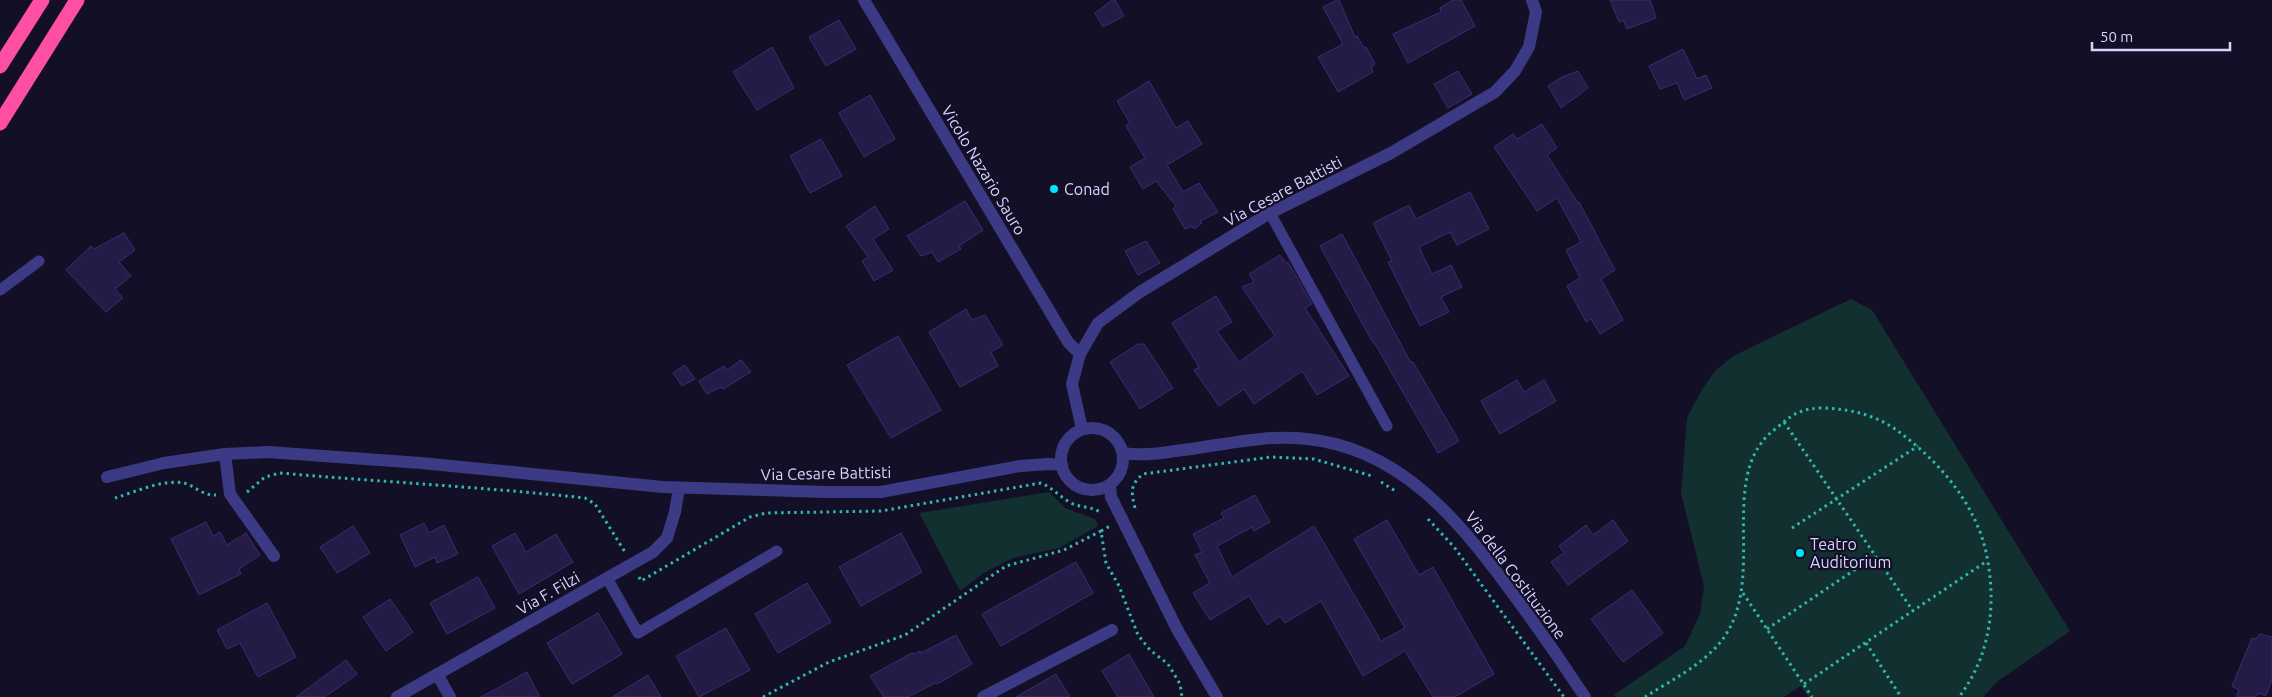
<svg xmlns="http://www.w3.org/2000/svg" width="2272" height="697" viewBox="0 0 2272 697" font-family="Ubuntu,sans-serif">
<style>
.green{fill:#12302f}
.building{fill:#241b47;stroke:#3b2d73}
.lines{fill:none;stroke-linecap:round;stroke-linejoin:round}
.path{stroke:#2fb8b0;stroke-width:3;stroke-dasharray:2.5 4;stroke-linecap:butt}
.service{stroke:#3d3a85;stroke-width:11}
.minor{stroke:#3d3a85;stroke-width:12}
.motorway{stroke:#ff4fa3;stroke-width:15}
.poi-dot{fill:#00e5ff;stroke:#130f26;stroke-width:2}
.labels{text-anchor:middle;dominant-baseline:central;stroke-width:4.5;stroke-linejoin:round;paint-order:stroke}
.street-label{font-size:16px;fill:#d9d4ff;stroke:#130f26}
.poi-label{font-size:16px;fill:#d9d4ff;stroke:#130f26;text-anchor:start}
</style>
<rect width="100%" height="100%" fill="#130f26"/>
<path class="green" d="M1851 299 1872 310 2070 631 1998 681 1983 697H1808L1801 686 1784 697H1616L1614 695 1685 646 1700 614 1704 586 1681 493 1687 418 1700 393 1714 372 1733 356Z
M1049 492 1065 508 1095 519 1098 526 1059 548 1013 558 985 572 960 591 919 513Z"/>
<path class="building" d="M1112 0H1115L1124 16 1103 27 1095 13Z
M1337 0H1339L1355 37 1357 36 1364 48 1366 47 1375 64 1371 67 1373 72 1338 92 1318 57 1343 44 1323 7Z
M1453 0H1461L1475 26 1408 63 1393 34 1441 12 1440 8Z
M1610 0H1650L1656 18 1627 29 1623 20 1619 22Z
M839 20 856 49 826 66 809 37Z
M772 47 794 88 757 110 733 72Z
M1683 49 1697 79 1706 75 1712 88 1684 100 1677 83 1660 89 1649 66Z
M1458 71 1472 94 1448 108 1434 84Z
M1578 71 1588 88 1561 108 1548 86 1562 77Z
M1149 81 1176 128 1188 121 1202 144 1167 165 1183 192 1199 183 1218 212 1200 221 1202 223 1194 229 1192 226 1185 229 1173 209 1176 206 1156 181 1143 189 1130 167 1145 158 1126 126 1130 123 1117 101Z
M870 95 895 139 864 157 839 113Z
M1542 124 1557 148 1547 155 1578 203 1579 202 1615 270 1601 279 1623 320 1600 334 1591 319 1586 322 1567 286 1580 278 1566 250 1581 242 1557 198 1537 211 1494 147 1513 134 1517 139Z
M821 139 842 176 810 193 790 156Z
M1470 192 1489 229 1457 245 1450 232 1419 247 1432 274 1451 265 1462 287 1441 297 1449 312 1420 326 1388 262 1392 261 1373 223 1409 205 1416 219Z
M965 201 983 230 959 246 961 249 938 262 932 252 921 256 907 236Z
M875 206 889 229 873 239 893 270 874 281 862 261 868 257 846 226Z
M124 233 135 250 119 262 131 276 115 289 123 298 106 312 66 270 91 246 94 249Z
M1342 234 1411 363 1413 362 1459 441 1438 453 1374 342 1373 343 1320 246Z
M1146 241 1160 263 1138 275 1125 251Z
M1280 255 1286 263 1288 262 1312 304 1305 308 1349 376 1317 395 1302 371 1254 404 1244 389 1219 406 1194 370 1199 367 1172 323 1216 296 1232 322 1217 331 1239 362 1275 336 1242 287 1254 282 1249 274Z
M966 309 972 320 985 315 1003 345 991 352 998 366 960 387 929 332Z
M898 336 941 410 891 438 847 365Z
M1138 344H1144L1173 388 1140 409 1110 362Z
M741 360 751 372 723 389 721 387 707 394 699 381 724 366 727 370Z
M685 365 695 379 682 386 673 373Z
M1517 380 1524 392 1544 380 1556 401 1500 434 1481 401Z
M1255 495 1270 522 1254 531 1252 527 1217 546 1232 577 1314 526 1381 641 1405 628 1354 539 1387 520 1419 575 1433 567 1494 674 1455 697H1433L1405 651 1363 676 1321 601 1285 623 1280 616 1267 625 1249 596 1210 620 1193 593 1210 583 1195 555 1202 552 1193 534 1224 518 1221 513Z
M1613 520 1628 541 1568 585 1551 562 1564 553 1559 546 1586 525 1593 535Z
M206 522 213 536 220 532 227 545 246 533 260 555 239 569 241 574 199 595 171 539Z
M424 523 429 533 444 525 458 554 437 563 435 557 415 567 400 535Z
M353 526 370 553 337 573 320 547Z
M515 533 526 552 556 534 573 562 519 594 492 546Z
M901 533 922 572 861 606 839 567Z
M1076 562 1093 593 1001 646 982 614Z
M478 577 495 608 447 634 430 603Z
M807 583 831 622 778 653 755 614Z
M1632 590 1663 633 1623 662 1591 619Z
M390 599 413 632 386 651 363 617Z
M267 603 296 657 258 677 240 643 227 649 217 630Z
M598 613 622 654 572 684 547 643Z
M726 628 750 670 699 697 676 656Z
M2260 634 2272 637V679L2266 696 2258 693 2256 697H2236L2239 690 2232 686 2252 638 2256 639Z
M956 635 972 664 937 684 935 683 908 697H884L870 676 912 653 915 654 920 651 921 653Z
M1129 654 1154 697H1118L1102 671Z
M346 660 357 674 325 697H296Z
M527 672 540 697H481Z
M1056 674 1070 697H1016Z
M648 675 661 697H612Z"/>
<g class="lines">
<path class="path" d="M1784 422 1913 611
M1381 482 1397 492
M247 492 265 477 280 473C382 482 484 487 585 498L595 504 625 552
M115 498C135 492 163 479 184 483 195 486 203 496 216 495
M1135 508C1131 492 1130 485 1143 474L1271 457 1314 459 1372 476
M1428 519 1454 547 1564 697
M1792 528 1918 446
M1101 531 1110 526
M639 577 641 581 750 517 766 513 881 511 1041 483C1053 488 1060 497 1071 503 1081 508 1092 506 1101 513
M1743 593 1812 697
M1767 629 1875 556
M1866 643 1901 697
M1804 684 1987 561
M763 697 829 662 905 635 1006 566 1064 550 1101 531 1106 563 1119 586 1138 635 1150 650 1168 664 1180 684 1182 697
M1645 697C1673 679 1711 661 1728 631 1761 575 1725 490 1762 442 1766 436 1773 431 1779 426 1793 413 1804 408 1823 408 1849 409 1873 414 1895 429 1936 458 1975 502 1986 552 1997 603 1991 655 1959 697"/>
<path class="service" d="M1270 213 1387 426
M0 290 39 261
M607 578 638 633 777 551"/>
<path class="minor" d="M864 0 1068 342 1080 354
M1061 459a31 31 0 1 1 62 0a31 31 0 1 1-62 0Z
M1082 429 1072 384 1080 354 1098 323 1140 292 1270 213 1391 153 1495 92 1515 71 1529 47 1536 12 1532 0
M1123 453C1143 456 1163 453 1183 450 1223 445 1266 434 1307 439 1398 448 1456 517 1507 586 1534 622 1560 659 1585 697
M225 454 230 494 274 556
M107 477 164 463 225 454 268 452 421 463 663 487 826 492H881L1020 466 1049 464 1062 465
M1110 485 1111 497 1178 631 1217 697
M437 674 450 697
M397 697 653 552 667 538 675 512 679 488
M983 697 1112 630"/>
<path class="motorway" d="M0 66 42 0
M0 123 77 0"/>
</g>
<g class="poi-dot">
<circle cx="1054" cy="189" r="5"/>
<circle cx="1800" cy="553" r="5"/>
</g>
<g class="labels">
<g class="street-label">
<text transform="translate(984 170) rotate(59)">Vicolo Nazario Sauro</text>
<text transform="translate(1283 191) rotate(-28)">Via Cesare Battisti</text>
<text transform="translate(826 473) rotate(-1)">Via Cesare Battisti</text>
<text transform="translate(1516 575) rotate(53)">Via della Costituzione</text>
<text transform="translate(548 593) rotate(-30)">Via F. Filzi</text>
</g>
<g class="poi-label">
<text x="1064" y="189">Conad</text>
<text x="1810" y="544">Teatro<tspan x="1810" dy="18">Auditorium</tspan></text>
</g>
</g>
<path d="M2092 42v8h138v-8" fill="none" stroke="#d9d4ff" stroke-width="2.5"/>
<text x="2100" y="42" font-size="15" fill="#d9d4ff" stroke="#130f26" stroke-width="4" paint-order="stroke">50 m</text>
</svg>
